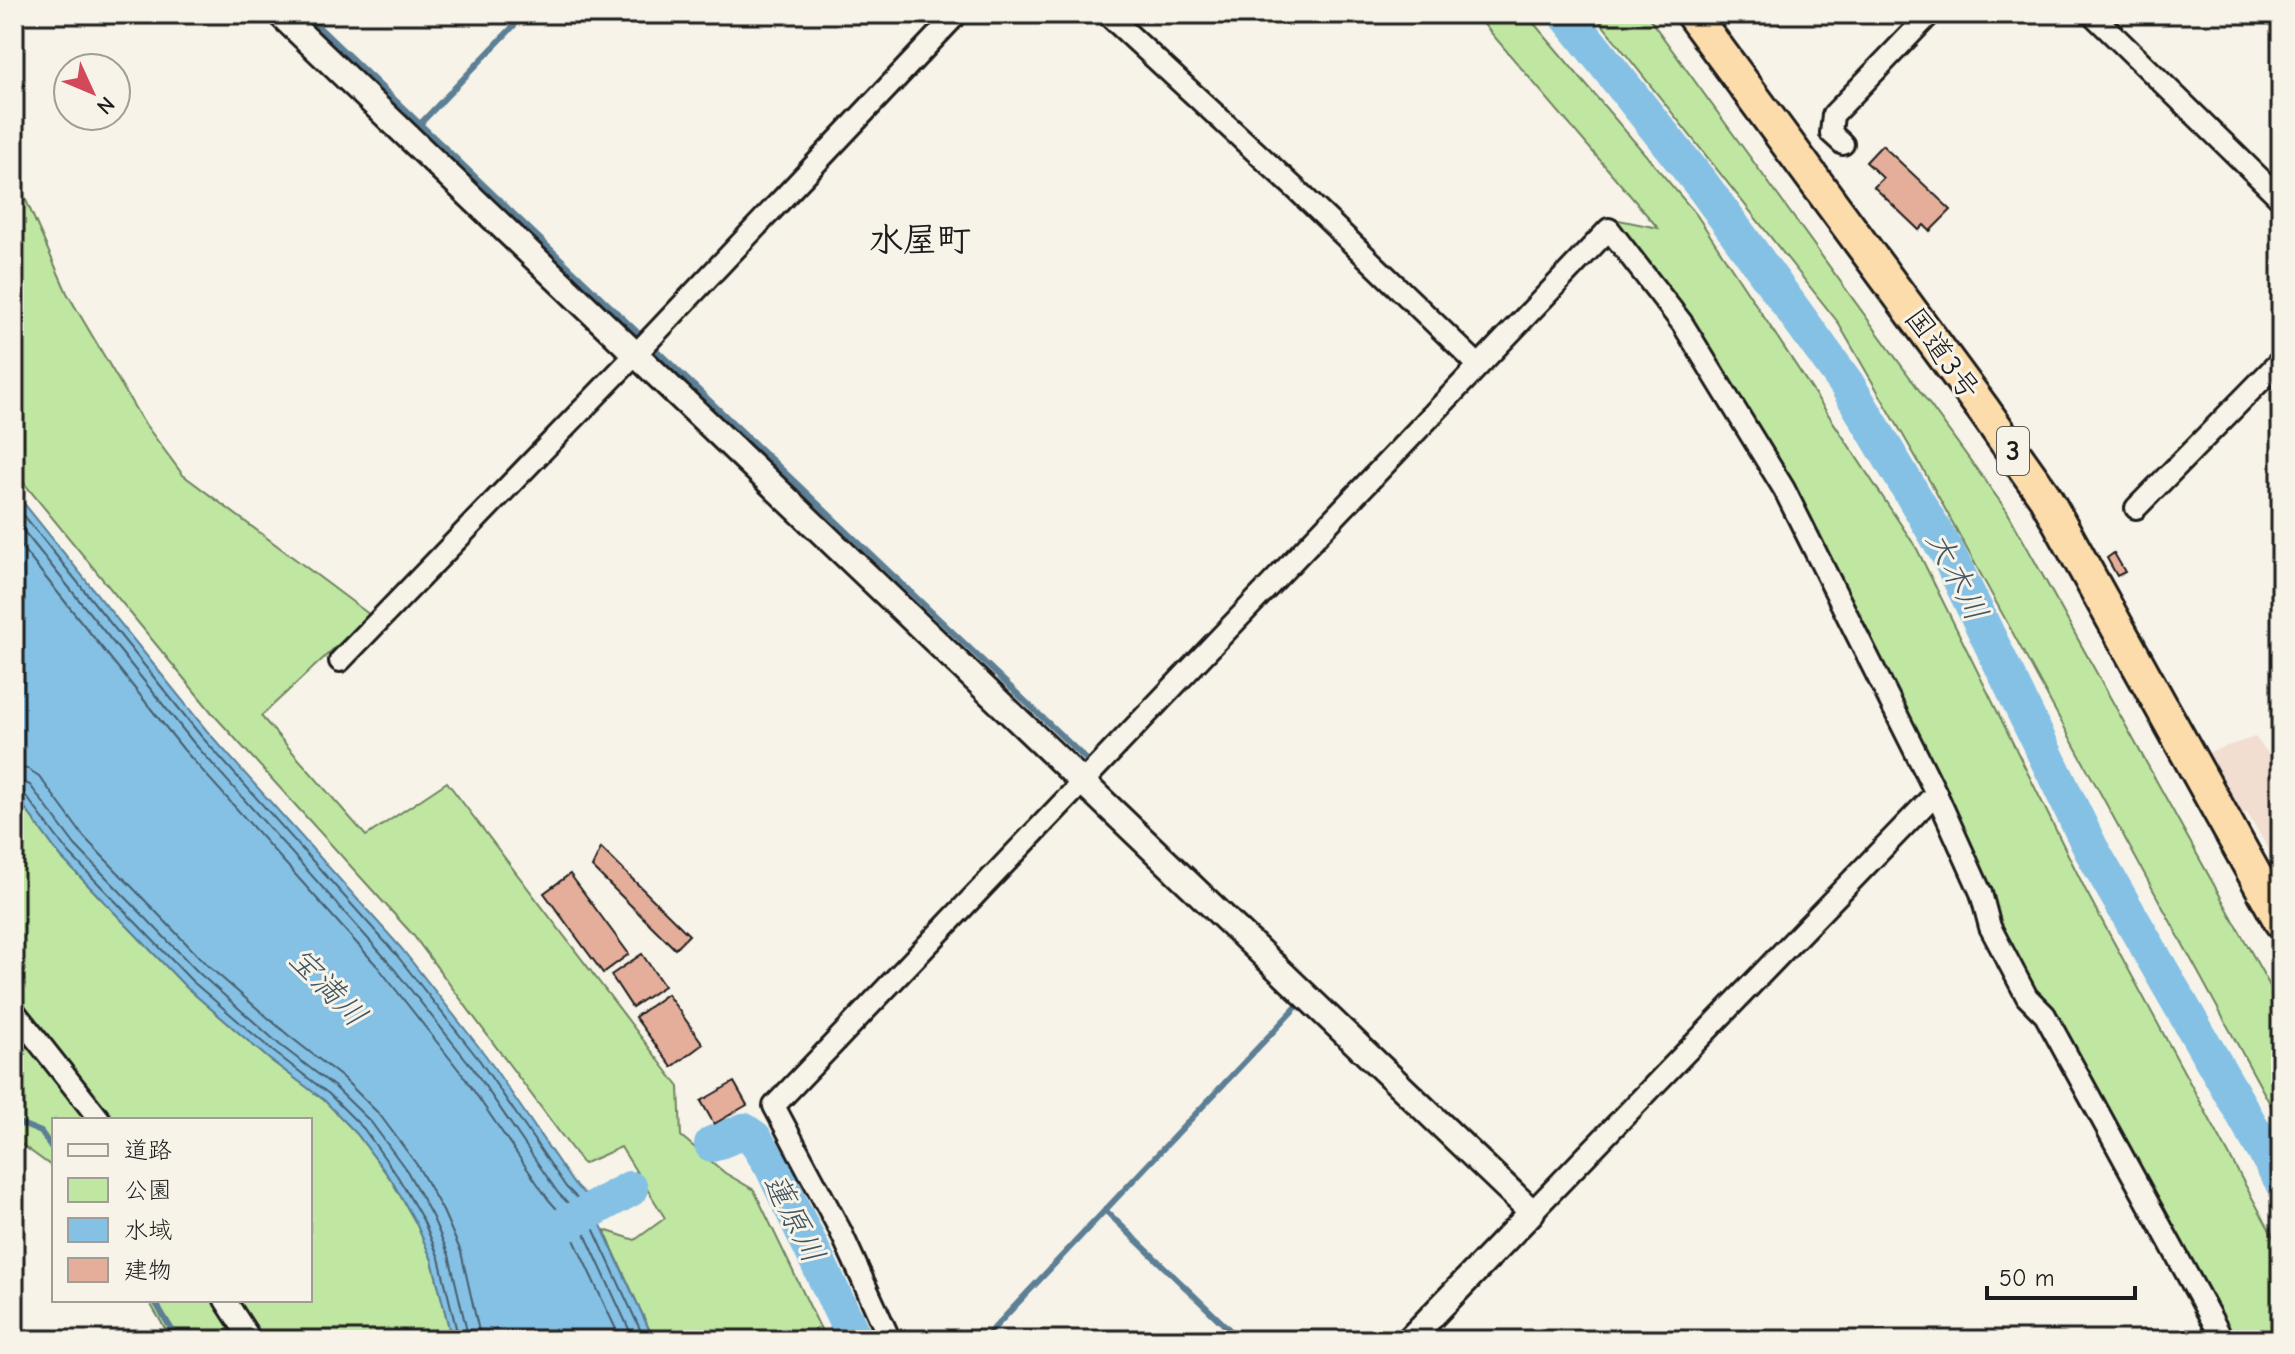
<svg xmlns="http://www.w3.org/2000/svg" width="2295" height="1354" viewBox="0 0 2295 1354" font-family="'Comic Neue','Klee One',sans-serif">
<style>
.built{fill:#f1ded1}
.green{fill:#bfe7a2;stroke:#6e825f;stroke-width:2}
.water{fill:#85c1e5;stroke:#5b7f95;stroke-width:2}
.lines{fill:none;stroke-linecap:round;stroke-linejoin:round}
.shore{stroke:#465e6c;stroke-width:2}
.stream{stroke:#5b7f95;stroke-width:6}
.river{stroke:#85c1e5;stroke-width:36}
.building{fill:#e4ae9a;stroke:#1c1c1c;stroke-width:2}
.minor-casing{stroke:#1c1c1c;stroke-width:26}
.tertiary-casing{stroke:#1c1c1c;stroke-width:30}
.trunk-casing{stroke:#1c1c1c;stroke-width:38}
.minor{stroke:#f7f3e8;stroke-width:20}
.tertiary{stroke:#f7f3e8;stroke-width:24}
.trunk{stroke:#fddcac;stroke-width:32}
.labels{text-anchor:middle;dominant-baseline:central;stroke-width:6;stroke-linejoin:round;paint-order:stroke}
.shield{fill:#f7f3e8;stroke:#5e5c59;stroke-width:2}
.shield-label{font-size:28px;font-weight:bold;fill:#1c1c1c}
.street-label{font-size:30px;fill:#1c1c1c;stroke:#f7f3e8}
.water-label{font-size:32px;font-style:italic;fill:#415662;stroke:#f7f3e8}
.quarter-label{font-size:34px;font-weight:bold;fill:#1c1c1c;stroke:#f7f3e8}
</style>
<rect width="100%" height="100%" fill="#f7f3e8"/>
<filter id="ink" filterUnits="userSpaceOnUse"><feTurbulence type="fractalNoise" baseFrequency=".0125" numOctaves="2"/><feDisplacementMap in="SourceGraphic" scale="16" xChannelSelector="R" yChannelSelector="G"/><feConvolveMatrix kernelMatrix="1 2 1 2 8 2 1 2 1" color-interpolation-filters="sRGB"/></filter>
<g filter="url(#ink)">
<path class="built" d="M2255 737 2281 769V870L2247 813 2238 814 2206 753Z"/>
<path class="green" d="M1475 14H1526L1696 214 1917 549 2086 891 2281 1251V1340H2233L2047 1007 2026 976 1942 794 1691 326 1609 218 1658 228Z
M1594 14H1646L2007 511 2281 1006V1124L1932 485 1837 321Z
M14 173 67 293 142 420 183 475 370 615 261 716 366 836 447 782 679 1087 681 1136 725 1173 754 1190 826 1340H654L604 1230 635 1240 665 1218 621 1147 583 1164 413 935 213 714 14 471Z
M14 793 61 857 186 987 269 1059 324 1100 357 1134 392 1181 416 1223 432 1260 452 1340H172L148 1300H310V1120H54V1168L14 1139Z"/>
<path class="water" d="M14 491 207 731 401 948 486 1056 573 1183 588 1197 654 1340H452L432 1260 416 1223 392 1181 357 1134 324 1100 269 1059 186 987 61 857 14 793Z"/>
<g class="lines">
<path class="shore" d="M14 503 201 736 395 953 480 1061 566 1187 581 1202 645 1340
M14 519 193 742 387 960 472 1067 558 1193 573 1208 634 1340
M14 538 184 750 378 967 462 1074 548 1199 563 1216 621 1340
M14 767 28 769 39 776 84 837 207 965 288 1035 343 1078 380 1115 417 1165 443 1211 461 1252 481 1340
M14 779 30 785 75 845 199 973 280 1045 335 1087 371 1122 407 1171 432 1216 449 1255 469 1340
M14 789 23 792 68 852 192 981 274 1052 329 1094 364 1129 398 1177 423 1220 439 1258 459 1340"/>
<path class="stream" d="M305 14 638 333
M419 125 525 14
M654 348 1088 761
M14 1121 41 1132 54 1151
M739 1121 744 1131
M1105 1210 1240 1340
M154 1300 178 1340
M983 1340 1300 1003"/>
<path class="river" d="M1566 14 1703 186 1846 383 1948 554 2091 849 2281 1179
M712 1144 744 1131 754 1138 772 1166 855 1340
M550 1233 630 1189"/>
</g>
<path class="building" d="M1882 145 1951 210 1930 231 1924 225 1919 230 1874 187 1883 178 1866 162Z
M2114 553 2125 572 2117 576 2107 558Z
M601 848 689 935 675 949 592 867Z
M570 874 629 954 603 973 544 893Z
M642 954 664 986 632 1007 611 975Z
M667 994 703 1044 672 1067 635 1017Z
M734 1082 747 1105 714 1124 701 1101Z"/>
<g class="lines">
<g class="minor-casing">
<path id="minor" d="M1107 14 1298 191 1477 364
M2092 14 2281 199
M1843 144 1831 133 1833 115 1930 14
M2136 508 2281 360
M340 661 635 355 957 14
M14 1011 100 1120
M1532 1212 1936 793
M225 1300 251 1340
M890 1340 840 1230 774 1106 1609 229 1682 323 1784 489 1936 793 1981 893 1990 927 2027 997 2045 1015 2223 1340"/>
</g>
<g class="tertiary-casing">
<path id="tertiary" d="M280 14 1532 1212 1409 1340"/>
</g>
<g class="trunk-casing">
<path id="trunk" d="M1692 14 1983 409 2045 497 2281 922"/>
</g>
<use href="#minor" class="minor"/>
<use href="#tertiary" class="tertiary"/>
<use href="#trunk" class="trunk"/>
</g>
</g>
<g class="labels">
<rect class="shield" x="1997" y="427" width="32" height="48" rx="6"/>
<g class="shield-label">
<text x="2013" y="451">3</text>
</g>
<g class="street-label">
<text transform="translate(1942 354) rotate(54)">国道3号</text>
</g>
<g class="water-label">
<text transform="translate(1957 576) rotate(63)">大木川</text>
<text transform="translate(328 987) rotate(46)">宝満川</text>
<text transform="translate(794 1218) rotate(63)">蓮原川</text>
</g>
<g class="quarter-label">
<text x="920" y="240">水屋町</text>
</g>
</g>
<rect width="2295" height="1354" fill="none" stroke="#f7f3e8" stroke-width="48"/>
<rect x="24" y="24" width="2247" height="1306" fill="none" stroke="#1c1c1c" stroke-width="3" filter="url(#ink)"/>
<rect x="52" y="1118" width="260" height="184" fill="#f7f3e8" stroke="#9f9d96" stroke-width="2"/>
<rect x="68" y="1144" width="40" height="12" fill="#f7f3e8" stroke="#9f9d96" stroke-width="2"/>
<text x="124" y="1158" font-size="24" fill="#1c1c1c">道路</text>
<rect x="68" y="1178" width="40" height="24" fill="#bfe7a2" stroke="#9f9d96" stroke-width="2"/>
<text x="124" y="1198" font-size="24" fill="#1c1c1c">公園</text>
<rect x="68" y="1218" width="40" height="24" fill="#85c1e5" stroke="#9f9d96" stroke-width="2"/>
<text x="124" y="1238" font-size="24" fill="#1c1c1c">水域</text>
<rect x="68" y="1258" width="40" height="24" fill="#e4ae9a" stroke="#9f9d96" stroke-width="2"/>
<text x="124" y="1278" font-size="24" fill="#1c1c1c">建物</text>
<g transform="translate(92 92) rotate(134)"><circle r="38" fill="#f7f3e8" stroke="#9f9d96" stroke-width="2"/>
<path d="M0-6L14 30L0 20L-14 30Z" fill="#d1495b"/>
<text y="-12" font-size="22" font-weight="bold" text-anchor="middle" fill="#1c1c1c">N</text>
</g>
<path d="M1987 1286v12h148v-12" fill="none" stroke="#1c1c1c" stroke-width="4"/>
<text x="1999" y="1286" font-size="24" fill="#1c1c1c" stroke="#f7f3e8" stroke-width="6" paint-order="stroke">50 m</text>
</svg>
